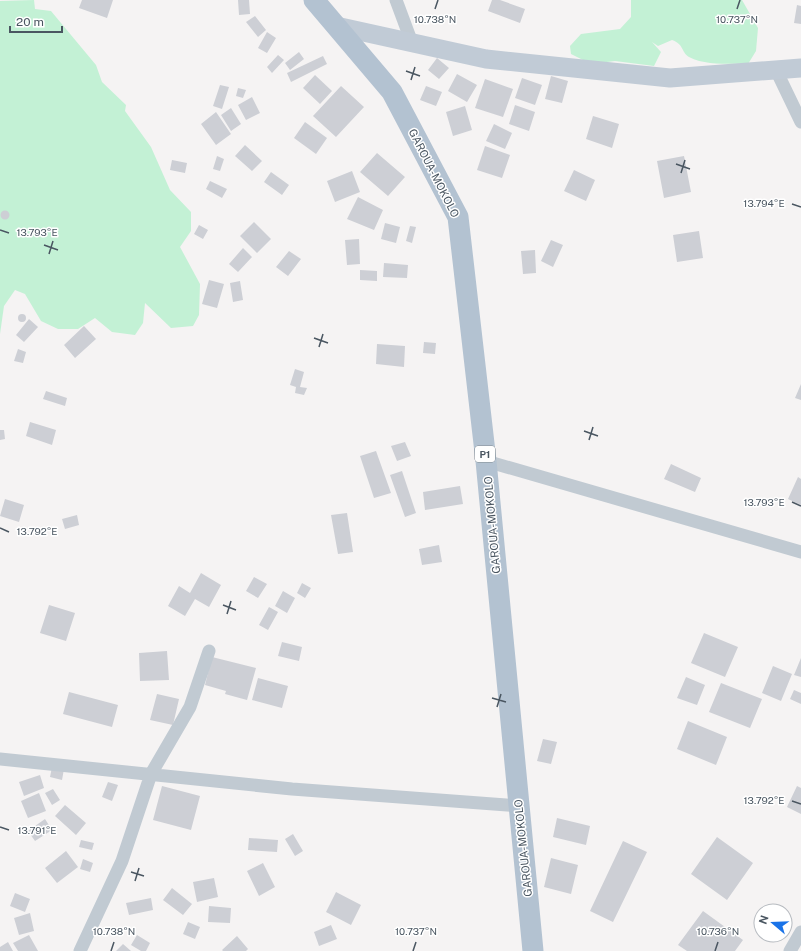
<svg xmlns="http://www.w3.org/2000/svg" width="801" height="951" viewBox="0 0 801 951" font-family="'Public Sans',sans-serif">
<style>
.green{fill:#c3f1d5}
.building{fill:#cdcfd5}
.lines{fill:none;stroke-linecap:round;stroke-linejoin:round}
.street{stroke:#c1cad2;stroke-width:13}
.secondary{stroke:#c1cbd6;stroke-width:19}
.primary{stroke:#b3c2d1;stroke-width:21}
.ticks{fill:none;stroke:#4a5661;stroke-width:1.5}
.labels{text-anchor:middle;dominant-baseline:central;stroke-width:3;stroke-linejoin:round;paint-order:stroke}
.shield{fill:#fff;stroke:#808990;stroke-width:1}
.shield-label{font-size:10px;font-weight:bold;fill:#4a5661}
.street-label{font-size:11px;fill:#4a5661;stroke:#fff}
.ticks-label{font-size:10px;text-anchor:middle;fill:#4a5661;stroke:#fff;stroke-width:3;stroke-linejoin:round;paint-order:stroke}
</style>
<rect width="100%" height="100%" fill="#f5f3f3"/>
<path class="green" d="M34 0 35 9 51 11 96 65 102 82 126 105 125 111 151 147 170 190 191 212V231L180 247 200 284 199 315 193 326 171 328 145 303 143 323 135 335 112 332 95 318 78 329H58L41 321 25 294 15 290 4 306 0 334V1Z
M631 0H742L758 28 756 51 748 64C729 63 706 66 689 57 681 52 684 44 672 40L658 46 652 42 661 52 654 66 615 61 591 64 571 54 570 46 581 34 620 29 631 17Z"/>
<path class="building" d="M82 0H113L107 18 79 8Z
M238 0H249L250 14 239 15Z
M492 0H500L525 9 520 23 488 11Z
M797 5 801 6V24L794 23Z
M255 16 266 30 258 37 246 22Z
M267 32 276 38 267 53 258 48Z
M299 52 304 59 290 70 285 63Z
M278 55 284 60 272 73 267 67Z
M323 56 327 64 291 82 287 73Z
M437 58 449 68 439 79 428 70Z
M457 74 477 85 467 102 448 91Z
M315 75 332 91 320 104 303 88Z
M551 76 568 81 562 103 545 99Z
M522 78 542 85 535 105 515 98Z
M485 79 513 89 503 117 475 108Z
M220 85 229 87 222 109 213 106Z
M341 86 364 107 336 137 313 116Z
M426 86 442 92 436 106 420 100Z
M238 88 246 90 243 98 236 96Z
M252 97 260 113 246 120 238 105Z
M515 105 535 112 529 131 509 124Z
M465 106 472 130 453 136 446 112Z
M231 108 241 124 231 131 221 115Z
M216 112 231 134 216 145 201 124Z
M593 116 619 124 612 148 586 139Z
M305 122 327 138 316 154 294 138Z
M494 124 512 133 505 149 486 141Z
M245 145 262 161 252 171 235 156Z
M485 146 510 155 502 178 477 170Z
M377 153 405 177 388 196 360 172Z
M217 156 224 159 220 171 213 169Z
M684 156 691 192 664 198 657 161Z
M172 160 187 163 185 173 170 170Z
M574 170 595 180 586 201 564 191Z
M352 171 360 192 335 202 327 181Z
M271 172 289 185 282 195 264 182Z
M210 181 227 189 222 198 206 189Z
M358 197 383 210 374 230 347 219Z
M0.5 215a4.5 4.5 0 1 1 9 0a4.5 4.5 0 1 1-9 0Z
M254 222 271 239 257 253 240 236Z
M385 223 400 227 396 243 381 239Z
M199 225 208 230 203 239 194 234Z
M410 226 416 227 412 243 406 241Z
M699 231 703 258 677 262 673 235Z
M359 239 360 264 347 265 345 240Z
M551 240 563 245 553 267 541 261Z
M243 248 252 257 238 272 229 264Z
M535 250 536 273 523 274 521 251Z
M289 251 301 259 288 276 276 267Z
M384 263 408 265 407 278 383 277Z
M360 270 377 271V281L360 280Z
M209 280 224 284 217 308 202 304Z
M240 281 243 300 233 302 230 283Z
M18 318a4 4 0 1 1 8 0a4 4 0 1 1-8 0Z
M29 319 38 327 24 342 16 335Z
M84 326 96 339 75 358 64 345Z
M424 342 436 343 435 354 423 353Z
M377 344 405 346 404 367 376 364Z
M18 349 26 352 23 363 14 361Z
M295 369 304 372 300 387 307 388 304 395 295 393 296 387 290 385Z
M801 384V400L795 398Z
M46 391 67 398 65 406 43 399Z
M30 422 56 430 52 445 26 436Z
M0 430H4L5 439 0 440Z
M405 442 411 456 397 461 391 446Z
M376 451 391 493 374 498 360 456Z
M671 464 701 478 695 492 664 479Z
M402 471 416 513 405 517 390 475Z
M798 477 801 479V505L788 499Z
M460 486 463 504 425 510 423 492Z
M5 499 24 505 19 522 0 516Z
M347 513 353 552 338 554 331 515Z
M77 515 79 525 65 529 62 519Z
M439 545 442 562 422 565 419 549Z
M201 573 221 585 209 607 195 599 185 616 168 606 179 586 190 593Z
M254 577 267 584 258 598 246 591Z
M302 583 311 588 305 598 297 593Z
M283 591 295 598 287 613 275 606Z
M49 605 75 613 66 641 40 633Z
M269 607 278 612 268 630 259 625Z
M704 633 738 647 725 677 691 663Z
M282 642 302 647 299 661 278 656Z
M167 651 169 680 140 681 139 653Z
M212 657 256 668 247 700 225 694 226 691 205 685Z
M801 658V677L794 675Z
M773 666 792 674 781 701 762 693Z
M686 677 705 685 697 705 677 698Z
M258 678 288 686 282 708 252 700Z
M721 683 762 699 750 728 709 712Z
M794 690 801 693V704L790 699Z
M69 692 118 705 112 727 63 714Z
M157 694 179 699 173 725 150 720Z
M688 721 727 737 716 765 677 749Z
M543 739 557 742 551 764 537 761Z
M52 767 64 769 62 780 50 777Z
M40 775 44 788 24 796 19 782Z
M108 782 118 785 112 801 102 797Z
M162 786 200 796 191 830 153 820Z
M797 786 801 788V814L787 807Z
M53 789 60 800 52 805 45 793Z
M39 793 46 811 28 818 21 801Z
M65 805 86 823 76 835 55 816Z
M557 818 590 826 586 845 553 837Z
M45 819 52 830 35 841 28 831Z
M293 834 303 851 295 856 285 839Z
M717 837 753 863 727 900 691 874Z
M249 838 278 840 277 852 248 850Z
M81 840 94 843 92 850 79 847Z
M623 841 647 852 613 922 590 911Z
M66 851 78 867 57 883 45 868Z
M551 858 578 865 571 894 544 887Z
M83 859 93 863 90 872 80 869Z
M263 863 275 887 259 896 247 871Z
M214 878 218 897 197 902 193 882Z
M172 888 192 904 183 915 163 900Z
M336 892 361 905 351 925 326 912Z
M15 893 30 899 25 912 10 906Z
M151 898 153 910 129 915 126 903Z
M209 906 231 908 230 923 208 922Z
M703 911 743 940 735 951H687L678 945Z
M30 913 34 931 19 935 14 918Z
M188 922 200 927 195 939 183 934Z
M331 925 337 939 319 946 314 932Z
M29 935 38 951H18L13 943Z
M137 935 150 943 146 951H141L131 945Z
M237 936 248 949 246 951H223L222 950Z
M8 942 13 951H0V947Z
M123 944 131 951H116Z"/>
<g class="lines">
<path class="street" d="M396 0 412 43
M776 70 801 122
M486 461 801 552
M0 759 292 789 519 806
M80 951 122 861 151 774 190 707 209 651
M790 951 801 932"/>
<path class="secondary" d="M336 26 486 59 670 78 801 68"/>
<path class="primary" d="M314 0 392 92 458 217 486 461 533 951"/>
</g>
<path class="ticks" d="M435 9 438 0M737 9 740 0M406 71 420 76M411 80 415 67M676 164 690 169M681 173 685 160M792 204 801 207M0 230 9 233M44 245 58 250M49 254 53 241M314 338 328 343M319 347 323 334M584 431 598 436M589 440 593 427M792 502 801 506M0 528 9 532M223 605 236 610M227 614 231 601M492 698 506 702M497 707 501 694M792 801 801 804M0 827 9 830M131 872 144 876M135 881 139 868M111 951 114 942M413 951 416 942M715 951 718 942"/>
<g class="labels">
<rect class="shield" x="475" y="446" width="20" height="16" rx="3"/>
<g class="shield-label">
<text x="485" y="454">P1</text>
</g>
<g class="street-label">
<text transform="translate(434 173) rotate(63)">GAROUA-MOKOLO</text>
<text transform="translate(492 525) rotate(-95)">GAROUA-MOKOLO</text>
<text transform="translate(523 848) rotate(-96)">GAROUA-MOKOLO</text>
</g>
</g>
<g class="ticks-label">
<text x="435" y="23">10.738°N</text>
<text x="737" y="23">10.737°N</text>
<text x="764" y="207">13.794°E</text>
<text x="37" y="236">13.793°E</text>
<text x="764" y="506">13.793°E</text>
<text x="37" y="535">13.792°E</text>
<text x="764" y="804">13.792°E</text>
<text x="37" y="834">13.791°E</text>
<text x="114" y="935">10.738°N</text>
<text x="416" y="935">10.737°N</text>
<text x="718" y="935">10.736°N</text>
</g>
<g transform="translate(773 923) rotate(289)"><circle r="19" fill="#ffffff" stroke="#b7bbc0"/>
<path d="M0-3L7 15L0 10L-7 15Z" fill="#1a73e8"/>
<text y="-6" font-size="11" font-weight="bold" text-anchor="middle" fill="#4a5661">N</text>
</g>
<path d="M10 26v6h52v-6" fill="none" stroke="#4a5661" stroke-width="2"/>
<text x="16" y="26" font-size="12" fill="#4a5661" stroke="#ffffff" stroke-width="3" paint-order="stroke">20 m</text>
</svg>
